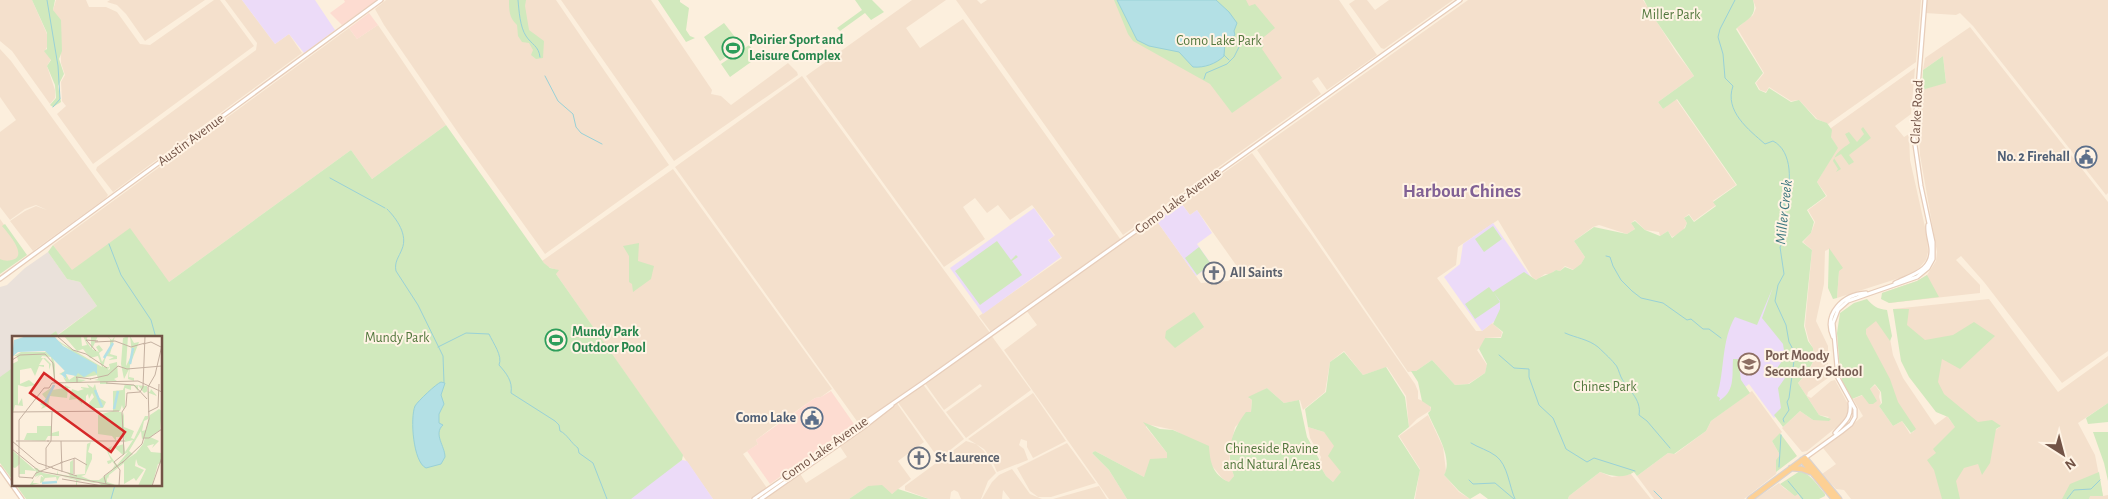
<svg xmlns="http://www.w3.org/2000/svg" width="2108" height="499" viewBox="0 0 2108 499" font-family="'Alegreya Sans',sans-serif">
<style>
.residential{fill:#f4e0cc}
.commercial{fill:#fddcd1}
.industrial{fill:#eae1da}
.education{fill:#ecdbf8}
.green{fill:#d1e9bd}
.water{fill:#b3e0e5;stroke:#99d1d7}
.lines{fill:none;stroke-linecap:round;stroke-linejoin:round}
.stream{stroke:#99d1d7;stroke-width:1}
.secondary-casing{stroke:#e7cdba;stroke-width:5.5}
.primary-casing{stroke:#dad2cf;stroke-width:7}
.secondary{stroke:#fff;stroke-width:3}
.primary{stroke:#fdd094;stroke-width:4.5}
.labels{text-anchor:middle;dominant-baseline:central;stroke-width:4;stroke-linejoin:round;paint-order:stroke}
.park-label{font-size:14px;fill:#53783e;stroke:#fff3e4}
.leisure-label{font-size:14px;font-weight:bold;fill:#27864d;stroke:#fff3e4;text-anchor:start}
.street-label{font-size:14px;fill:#725346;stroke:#fff3e4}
.service-label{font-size:14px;font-weight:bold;fill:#4e5e75;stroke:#fff3e4;text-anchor:end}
.worship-label{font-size:14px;font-weight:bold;fill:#5b616d;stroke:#fff3e4;text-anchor:start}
.education-label{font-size:14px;font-weight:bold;fill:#785e54;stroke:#fff3e4;text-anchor:start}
.water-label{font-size:15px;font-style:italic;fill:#3d777f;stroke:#fff3e4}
.district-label{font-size:19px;font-weight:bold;fill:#816195;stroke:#fff3e4}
.inset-river{fill:none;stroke:#b3e0e5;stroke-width:2.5}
.inset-road{fill:none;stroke:#c5b1a1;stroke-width:1}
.view{fill:#d62828;fill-opacity:0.15;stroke:#d62828;stroke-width:2.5}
.inset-edge{fill:none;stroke:#725346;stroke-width:2.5}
</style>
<rect width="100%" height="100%" fill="#fcefdd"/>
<path class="residential" d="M0 0H32L47 34V47L45 51 51 59 47 66 55 90V98L50 104 12 51 0 41Z
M56 0H86L89 7H106L117 12 140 44 150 45 214 0H220L254 46 93 164 57 114 66 106 62 101 61 82 65 75 61 63 60 28 53 10Z
M110 0H205L145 41 126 14 117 5 107 2Z
M225 0H242L275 44 289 34 302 53 113 192 96 170 97 167 256 50 257 43Z
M386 0H556L669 165 545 254 461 137 384 25 375 9Z
M561 0H651L712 90 711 94 721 96 731 105 788 63 797 72 798 75 674 161Z
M912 0H946L906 28 920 48 963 19 1121 240 991 332 979 316 1062 258 1049 240 1055 235 1032 205 1010 220 998 205 987 213 975 198 963 207 985 239 944 267 806 76Z
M956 0H977L981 4 987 0H1339L1377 55 1327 90 1318 77 1312 81 1321 94 1123 235Z
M1355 0H1367L1375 10 1389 0H1453L1384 49 1381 48 1349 4Z
M1468 0H1643L1676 52 1694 76 1658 102 1663 109 1676 99 1736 185 1713 201 1716 205 1694 221 1689 214 1684 218 1687 223 1682 232 1672 237 1668 231 1660 236 1659 232 1645 230 1635 220 1631 223 1635 229 1627 234 1599 225 1593 227 1574 241 1585 257 1578 270 1576 271 1565 266 1560 271 1556 270 1550 274H1545L1536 280 1532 277 1498 220 1458 247 1456 265 1437 278 1476 331H1482L1492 323 1502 332 1501 337 1485 338 1483 345 1477 350 1487 365 1485 373 1468 384 1455 385 1432 360 1416 371 1408 372 1257 150Z
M1753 0H1921L1916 62 1828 124 1817 119 1799 100 1791 101 1769 87 1766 92 1760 90 1756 83 1764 73 1737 28 1753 15 1756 8Z
M1926 0H2108V193L2106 195 1973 26 1960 13 1956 15 1925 13Z
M378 25 446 125 372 179 351 150 169 282 72 271 53 245 349 28 357 39Z
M1970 27 2108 202V351L2062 383 1984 282 1961 256 1956 260 1980 285V293L1889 303 1882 293 1917 281 1927 275 1936 261 1937 252 1920 155 1919 136 1922 90 1946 82 1943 56 1923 70 1925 58Z
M0 49 11 61 108 195 106 198 33 251 10 221 25 211 36 206 47 210 36 205 25 209 10 220 0 207V132L16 120 0 97Z
M1915 68 1911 114 1895 126 1904 137 1909 134 1910 160 1927 236 1928 252 1926 260 1915 273 1837 298 1839 271 1829 249 1825 251 1824 284 1816 321 1828 346V378L1808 392 1807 396 1811 398 1831 381 1835 380 1848 404 1849 410 1844 421 1807 451 1802 452 1782 428 1800 411 1813 420H1825L1829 417 1819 415 1798 383 1808 372 1814 360 1813 348 1809 341 1805 326 1812 250 1803 242 1811 233 1815 222 1808 210 1827 196 1817 182 1837 148 1831 137V128Z
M802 76 990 333 859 424 675 167Z
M1252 153 1311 234 1415 384 1418 391V399L1430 404 1431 410 1417 419 1409 427 1406 396 1387 367 1363 375 1344 351 1330 362 1325 392 1303 410 1300 400 1284 403 1267 388 1249 398 1252 400 1251 412 1235 427 1231 444 1229 461 1234 476 1229 483 1222 478 1190 439 1174 430 1146 424V427L1167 453V458L1144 477 1095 451 1092 453 1109 470 1127 499H1109L1004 350 1037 325 1026 310 1156 220 1201 283 1228 281 1241 272 1197 210 1190 215 1181 203Z
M673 169 832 389 821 397 815 398 773 427 756 440 758 444 743 454 767 488 750 499H713L556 274 557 270 548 267 542 261Z
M0 219 25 254 0 272Z
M1989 299 2058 392 2108 356V403L2078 423 2095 455 2103 496 2108 495V499H1851L1844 490 1836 489 1822 474 1836 464 1823 448 1863 416 1853 399 1863 395 1875 385 1880 392 1879 397 1881 403 1879 406 1893 426 1902 421 1910 434 1914 431 1841 344 1885 311 1893 355 1903 378 1935 425 1947 416 1971 448 2001 426 1962 430 1895 317 1893 309Z
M991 335 1031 390 966 438 946 412 982 386 980 384 944 410 924 382Z
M922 383 964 439 939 459 897 401Z
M1752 391 1782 432 1772 441 1780 455 1776 474 1744 499H1654L1637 476 1668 453 1675 454 1706 431 1711 421Z
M1033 393 1066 441 1033 458 1027 447V441L1021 439 1019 445 1024 449 1028 460 997 472 991 458 984 449 968 439Z
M896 402 924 442 898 461 911 479 892 494 868 486 849 499H763L799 472 806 483 847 457 839 445Z
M1428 415 1443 447 1446 471 1444 475 1459 492 1470 499H1415L1420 469 1399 436Z
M1308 427 1324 432 1335 443 1342 472 1333 482 1326 476 1319 464 1321 457 1310 438Z
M966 441 976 444 984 451 996 473 988 481 981 499H961L958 492 954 490 951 492 950 499H929L905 490V486Z
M1067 443 1096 483 1051 497H1038L1030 491 1017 468Z
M1012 469 1030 494 1042 499H1010L1003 490 1002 499H982L992 482 999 475Z
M1600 472 1612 477 1631 474 1651 499H1568L1569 496Z
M1779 483 1784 488 1793 494H1798L1801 499H1755Z
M1099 486 1107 499H1053Z"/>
<path class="commercial" d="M344 0H377L342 25 330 13 345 2Z
M369 13 378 25 357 39 349 28Z
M831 391 854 424 770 484 747 451 758 444 756 440 815 398 821 397Z"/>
<path class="industrial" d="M48 252 67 279 80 282 97 306 57 335 56 331 49 337 14 338V371L0 381V287L7 285 25 268Z"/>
<path class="education" d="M242 0H315L335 30 304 53 289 34 275 44Z
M1181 203 1190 215 1197 210 1212 233 1197 244 1212 265 1196 276 1156 220Z
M1034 208 1054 236 1048 240 1061 257 983 314 950 268Z
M1493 223 1538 287 1482 331 1444 277 1460 264 1463 244Z
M1749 278 1775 288 1791 345 1782 411 1774 418 1749 384 1692 427 1736 288Z
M682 460 687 461 713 499H627Z"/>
<path class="green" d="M32 0H55L53 10 61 20 62 51 59 59 64 74 58 86 61 102 53 107 50 105 56 98 55 85 47 66 51 60 44 51 47 49V33Z
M509 0H526L525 6 529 30 544 41 543 58 536 59 531 55 533 50 529 43 522 42 518 36 517 25C509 18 509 10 509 0Z
M658 0H680V2L689 8 686 30 690 36 695 38 686 42Z
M855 0H872L884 12 871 20 865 13 840 31 837 28 862 10Z
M1114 0H1246L1249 6 1255 4 1275 28 1260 40 1264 46 1262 49 1282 78 1232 113 1210 84 1133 41 1128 34Z
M1644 0H1753C1758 17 1747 19 1736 29L1763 73 1755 83 1759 90 1766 93 1769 88 1791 102 1799 100 1816 119 1827 123 1832 130 1831 137 1838 148 1817 182 1826 196 1807 210 1814 222 1811 233 1802 242 1812 250 1804 326 1808 341 1813 348 1814 360 1808 371 1798 383 1819 415 1831 419 1829 421 1813 420 1800 411 1783 427 1774 415 1781 408 1778 388 1785 378 1777 368 1785 357 1783 344 1762 318 1773 287 1757 325 1735 317C1721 341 1725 370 1717 396L1720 398 1719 401C1735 391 1732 378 1733 359H1738L1741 380 1750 393 1711 421 1706 431 1674 454 1668 453 1637 476 1634 472C1624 479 1610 476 1600 472L1569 496 1568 499H1488L1480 493 1470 499 1459 491 1444 475C1454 458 1434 429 1428 413L1431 410V407L1422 401 1418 382 1411 371H1416L1432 360 1455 385 1469 384 1485 373 1487 364 1479 349 1485 338H1501L1503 332 1493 324 1500 309V301L1494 293 1500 302 1475 319 1465 304 1489 287 1493 292 1524 272 1536 280C1543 275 1549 275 1556 270L1560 271 1565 267 1573 270 1581 264 1585 257 1574 241 1594 227 1627 234 1635 229 1631 223 1635 221 1645 230 1660 236 1668 231 1672 238 1685 228 1687 223 1684 218 1689 215 1694 222 1716 206 1713 202 1737 185 1677 99 1663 109 1658 102 1694 76 1650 12Z
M724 23 742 46 720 61 704 37Z
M749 45 758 57 730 77 721 64Z
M1943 56 1946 83 1922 90 1923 70Z
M446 125 544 263 550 268 559 270 556 274 683 455 682 460 631 499H26L16 485H161V338H46L56 331 58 335 97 306 80 282 67 279 48 252 53 245 72 270 130 228 169 282 351 150 372 179Z
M1863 127 1871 138 1849 155 1854 162 1849 165 1841 154 1834 158 1841 169 1836 172 1838 169 1833 161C1836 152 1842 149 1850 143L1845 134 1849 132 1857 142 1864 134 1861 129Z
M5 224 27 255 0 274V259C4 261 8 261 12 260 29 256 7 232 2 226Z
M1493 226 1502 239 1484 252 1475 239Z
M997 241 1011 260 1016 255 1018 257 1012 261 1022 275 980 305 955 271Z
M639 243 638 261 654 266 651 279 633 292 632 284 629 282V256L623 246Z
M1199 247 1211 264 1197 275 1185 258Z
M1829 248 1843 268 1839 271 1837 298 1833 299 1828 288Z
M1927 275 1939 297 1889 303 1881 299 1882 293 1917 281Z
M1867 299C1873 306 1877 309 1887 310L1892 336 1890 341 1876 321 1866 329V334L1890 379 1898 402 1916 429 1911 433 1902 421 1893 426 1879 406 1882 403 1881 392 1875 384 1870 389 1877 401 1873 404H1869L1862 395 1852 399 1842 381 1840 370 1837 333 1840 313 1854 303Z
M1893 309H1909L1907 325 1925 340 1953 335 1974 322 1995 336 1960 369 1942 359 1938 382 1944 394 1978 422 1992 420 2001 426 1996 429 1990 463 1982 475 1978 464 1964 468 1956 481 1960 499H1942L1934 470 1927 460 1936 453 1933 449 1955 427 1948 417 1936 412 1909 377 1901 361Z
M1194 312 1204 327 1175 348 1165 338 1166 331Z
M1344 352 1363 375 1386 367 1405 397 1409 427 1398 436 1420 470 1414 499H1127L1109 470 1092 453 1095 451 1144 477 1150 459 1167 458V453L1143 422 1160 429 1173 430 1209 446C1210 463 1213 475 1229 482L1234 476C1225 452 1231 432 1246 412H1251L1252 400 1248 397 1267 388 1284 403 1299 400 1307 437 1319 459V464L1326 476 1333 482 1341 472 1328 456 1334 446 1324 432 1308 427 1305 409 1326 392 1330 362Z
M14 367V482L0 463V377Z
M2108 403V422L2088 424 2086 418Z
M2093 432H2108V481L2104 463Z
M1780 433 1797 456 1776 472V460L1780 455 1772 441Z
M1800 471C1811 474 1818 486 1825 494V496L1819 499H1801L1798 494 1795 496 1780 484Z
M2099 472 2103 496H2090L2089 499H2062L2070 484Z
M882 485 892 494 898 489 929 499H849L868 486Z"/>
<path class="water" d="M1117 0H1216L1229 12 1237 23 1234 31 1235 35 1225 42 1224 56C1216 64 1204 68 1193 67L1179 52 1149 46 1137 40Z
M441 382 445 383 441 395 444 404 439 414V423L443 425C433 434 445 446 445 457L441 464 426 468C413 462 410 418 415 406 418 401 436 384 441 382Z"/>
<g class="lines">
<path class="stream" d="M47 0 58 66 60 99 53 107
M518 0C519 11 520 27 526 36 531 44 539 46 540 57
M1735 0 1720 29 1718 37 1723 54 1725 78 1733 86C1724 111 1749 130 1765 144L1773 141C1793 151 1792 185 1784 203 1786 211 1785 241 1780 247L1784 274 1778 285 1775 301 1786 325 1789 342 1795 353 1789 398 1787 402 1789 410 1783 419 1784 422
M1224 55 1229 60
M545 76 558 101 573 114 576 127 581 133 602 144
M1204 79 1206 73 1227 64 1234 57 1243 39 1247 37 1251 40
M330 178 385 208
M387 209C397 219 408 235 402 249 399 257 394 262 396 271L418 305 443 356 444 382
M109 244 121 275 151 320 156 338
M1606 256 1610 257 1613 266 1621 280 1632 291 1641 298 1663 303 1687 320 1691 319 1703 329H1709L1721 338
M1565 333C1576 338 1588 339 1598 347 1599 348 1612 360 1614 363 1618 366 1619 373 1621 377 1627 389 1642 399 1639 415L1647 421 1670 448
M438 347 466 333 489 334C493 343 503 356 499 365 506 373 513 381 511 393L555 421 559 425 560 431C567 434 571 443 578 448L579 453 593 463 607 499
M1499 355 1514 368 1529 369V377L1539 405 1553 418 1566 449 1587 462 1594 458 1635 471
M1471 443C1479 448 1488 450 1496 456 1508 465 1509 486 1515 499
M1779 467 1781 435
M1469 480 1473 484 1495 483 1514 499
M1788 481 1803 499
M1654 491 1662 499
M111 499 115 485
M2067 499 2074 490 2091 489 2100 480"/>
<g class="secondary-casing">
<path id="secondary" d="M0 279 381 0
M1895 283C1911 275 1933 271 1931 248 1930 240 1927 232 1928 225
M1833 337C1823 314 1843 294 1866 293
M1835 433C1844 422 1852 419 1850 403
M1805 458 1841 432 1851 424 1855 417V409L1838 378 1833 323 1838 310 1848 301 1917 277 1928 268 1933 259V242L1921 186 1914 138 1925 0
M0 468 22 499
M754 499 924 382 1460 0
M761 499 865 426 892 405"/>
</g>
<g class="primary-casing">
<path id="primary" d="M1802 460 1834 499
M1791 468 1802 469 1810 472
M1750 499 1805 458 1839 499"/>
</g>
<use href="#secondary" class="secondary"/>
<use href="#primary" class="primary"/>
</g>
<defs>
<g id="stadium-ring" transform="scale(1.125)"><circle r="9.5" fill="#fff3e4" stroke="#2e9e5b" stroke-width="1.5"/><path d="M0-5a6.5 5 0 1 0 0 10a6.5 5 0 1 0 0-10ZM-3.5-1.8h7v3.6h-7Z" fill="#2e9e5b"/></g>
<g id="civic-ring" transform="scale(1.125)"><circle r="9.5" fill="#fff3e4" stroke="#5c6f8a" stroke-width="1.5"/><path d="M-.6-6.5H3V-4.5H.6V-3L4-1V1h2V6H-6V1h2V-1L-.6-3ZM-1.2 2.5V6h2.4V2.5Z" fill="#5c6f8a"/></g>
<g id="church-ring" transform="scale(1.125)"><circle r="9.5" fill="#fff3e4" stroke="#6b7280" stroke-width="1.5"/><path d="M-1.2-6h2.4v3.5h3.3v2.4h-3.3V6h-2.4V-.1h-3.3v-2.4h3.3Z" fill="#6b7280"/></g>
<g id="school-ring" transform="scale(1.125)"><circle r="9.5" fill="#fff3e4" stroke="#8d6e63" stroke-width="1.5"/><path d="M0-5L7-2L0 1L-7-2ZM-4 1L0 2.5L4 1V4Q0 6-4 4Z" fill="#8d6e63"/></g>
</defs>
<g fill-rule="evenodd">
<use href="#stadium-ring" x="733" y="48"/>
<use href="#civic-ring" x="2086" y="157"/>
<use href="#church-ring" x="1214" y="273"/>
<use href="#stadium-ring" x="556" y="340"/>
<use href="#school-ring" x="1749" y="364"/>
<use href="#civic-ring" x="812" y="418"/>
<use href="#church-ring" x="919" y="458"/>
</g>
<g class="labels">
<g class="park-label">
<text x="1671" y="15">Miller Park</text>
<text x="1219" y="41">Como Lake Park</text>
<text x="397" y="338">Mundy Park</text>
<text x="1605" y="387">Chines Park</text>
<text x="1272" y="449">Chineside Ravine<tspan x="1272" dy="16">and Natural Areas</tspan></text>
</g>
<g class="leisure-label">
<text x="749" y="40">Poirier Sport and<tspan x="749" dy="16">Leisure Complex</tspan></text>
<text x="572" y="332">Mundy Park<tspan x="572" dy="16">Outdoor Pool</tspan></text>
</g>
<g class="street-label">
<text transform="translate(1917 112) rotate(-87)">Clarke Road</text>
<text transform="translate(191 140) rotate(-36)">Austin Avenue</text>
<text transform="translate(1178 201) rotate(-36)">Como Lake Avenue</text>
<text transform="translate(825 449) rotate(-35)">Como Lake Avenue</text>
</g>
<g class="service-label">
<text x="2070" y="157">No. 2 Firehall</text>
<text x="796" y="418">Como Lake</text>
</g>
<g class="worship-label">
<text x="1230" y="273">All Saints</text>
<text x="935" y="458">St Laurence</text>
</g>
<g class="education-label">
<text x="1765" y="356">Port Moody<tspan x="1765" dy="16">Secondary School</tspan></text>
</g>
<g class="water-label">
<text transform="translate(1784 212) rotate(-84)">Miller Creek</text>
</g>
<g class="district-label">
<text x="1462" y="191">Harbour Chines</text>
</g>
</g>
<g transform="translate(12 336)">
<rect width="150" height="150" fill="#fcefdd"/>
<path d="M38 0 90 31 86 20 78 22 71 13 65 15 52 0H69L70 10 75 9 71 0H76L74 5 79 12V1L86 0 80 13 87 16 84 11 87 9 91 14 87 17 90 26 98 13V2L94 0 100 4 103 0 98 18 105 20V23L96 24 102 21 94 20 91 31H97L96 34 98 33 97 28 105 26 106 41 102 43 105 45H97L95 47 135 50V55L138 56 139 53 145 60 137 57V75L136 55 132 57 126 49V55L122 50H119V54L113 52V71L111 73 110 69 108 75H101L109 76 111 80 112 76V91L122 95 119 102 122 103 133 80H136V83L132 85 130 95 134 94 138 79 147 73 150 75 148 94 138 101 147 105 140 112 142 108 135 110 139 116 150 117V127L146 128 140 150H126L134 133 126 129 124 123 123 130 132 134 124 145 122 142 112 148V127L97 139 96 143 95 141V146L107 150H90L86 146 82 147 70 144 65 145V150H64V144L48 140 45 145 44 141 33 142 31 146 17 150 22 143 21 147H28L29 140 32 142 30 139H28L24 143 27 139 23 141 24 135 13 134V138H7L8 128 3 132 0 131V114L24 135 22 132H25L31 137 70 144 33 136 45 138V134L46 138 58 140 55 136 58 137V126L61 124V139L73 138 75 108 79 106 76 116 80 118V123L73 139 69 140 83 146 78 144H87L108 129 99 135 103 129 100 125 99 127 96 128 95 125 99 124 94 113 100 110 97 118 105 129 116 116 111 119 102 111 112 108 113 116 121 104 113 106 112 101H104V105L100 100 86 98V79L101 75V55L111 54 113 48H88V45L82 44 86 43 85 39 65 43 74 44 69 46H54L51 41 54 43V40L47 38 53 35 47 28 58 33V38H54L57 44 63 40 61 37 63 31 66 36 74 25 48 7 39 5ZM129 95 130 103 133 102 131 108 124 117 114 124 121 118 117 115ZM116 0 114 30 120 18 118 0 122 7 127 6 118 29 117 41 122 42V45L116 43 117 33 112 43 109 28 111 2ZM9 16H34L41 22 43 29V50L40 54 53 52V49L59 52H56L55 62 38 60 36 70 29 73 31 70 28 68 34 63 30 58 43 49 39 21 30 20 29 22H33L39 28 37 34V28L31 22 27 29H32V31L27 30 23 40 19 32 8 34V48L17 44 23 49 14 51 6 49V69L10 62 11 70 3 69 0 81V28L6 25 5 20H2ZM75 48 81 52 83 48 86 61 94 66 91 72H79L77 67 82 61 80 57 77 63 76 58 74 60V69L70 63V68L65 63 57 64 60 53 66 55 72 53 69 52V51L77 52ZM25 90H40V97L47 95V100H36L33 105 12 104 15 97H25Z" fill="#d1e9bd" fill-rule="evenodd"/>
<path d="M15 0 43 1 51 10 85 29V38L82 35 72 41 66 37 64 40 54 38V43L49 38 53 35 33 15 6 16 0 21 2 4Z" fill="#b3e0e5"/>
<path class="inset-river" d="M92 22 101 7M118 28 121 12M83 54 90 71M32 69 42 49M102 73 106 55M30 147 45 146"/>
<path class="inset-road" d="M45 0 61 14 74 18 95 32M83 6 103 5 119 11 133 7M131 8 139 6 149 11M84 15 74 4 86 5M0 24 8 19 33 18 41 27 43 47M78 43 96 39 106 30 115 33 150 30M65 47V42L64 41 79 43M94 47 122 49 135 63M0 76 107 75M136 76 146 71 147 48M132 102H137L150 93M0 105 26 127 41 132M4 105H37M35 105H113M49 105 50 136M0 113 27 135 105 150M7 116V141L21 142M7 117V84L32 52H37L40 47 126 45 150 56M48 127 63 122 75 129M110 127 130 108 137 83 136 51 143 39 150 9M34 132V112L39 105 40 75M40 132 65 140M62 138V122M20 143 24 137 51 126M50 143 91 150M94 148 92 140 112 125M107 150 108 134 102 126 112 118 110 76 114 70 115 57 128 56 131 51 133 0M140 150 150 121"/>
<path class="view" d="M32 37 113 96 99 116 18 57Z"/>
<rect width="150" height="150" class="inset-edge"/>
</g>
<g transform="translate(2063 454) rotate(144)" stroke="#fff3e4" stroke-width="4" paint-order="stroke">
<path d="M0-4L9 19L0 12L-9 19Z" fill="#725346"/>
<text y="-8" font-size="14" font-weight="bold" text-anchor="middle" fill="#725346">N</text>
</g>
</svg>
